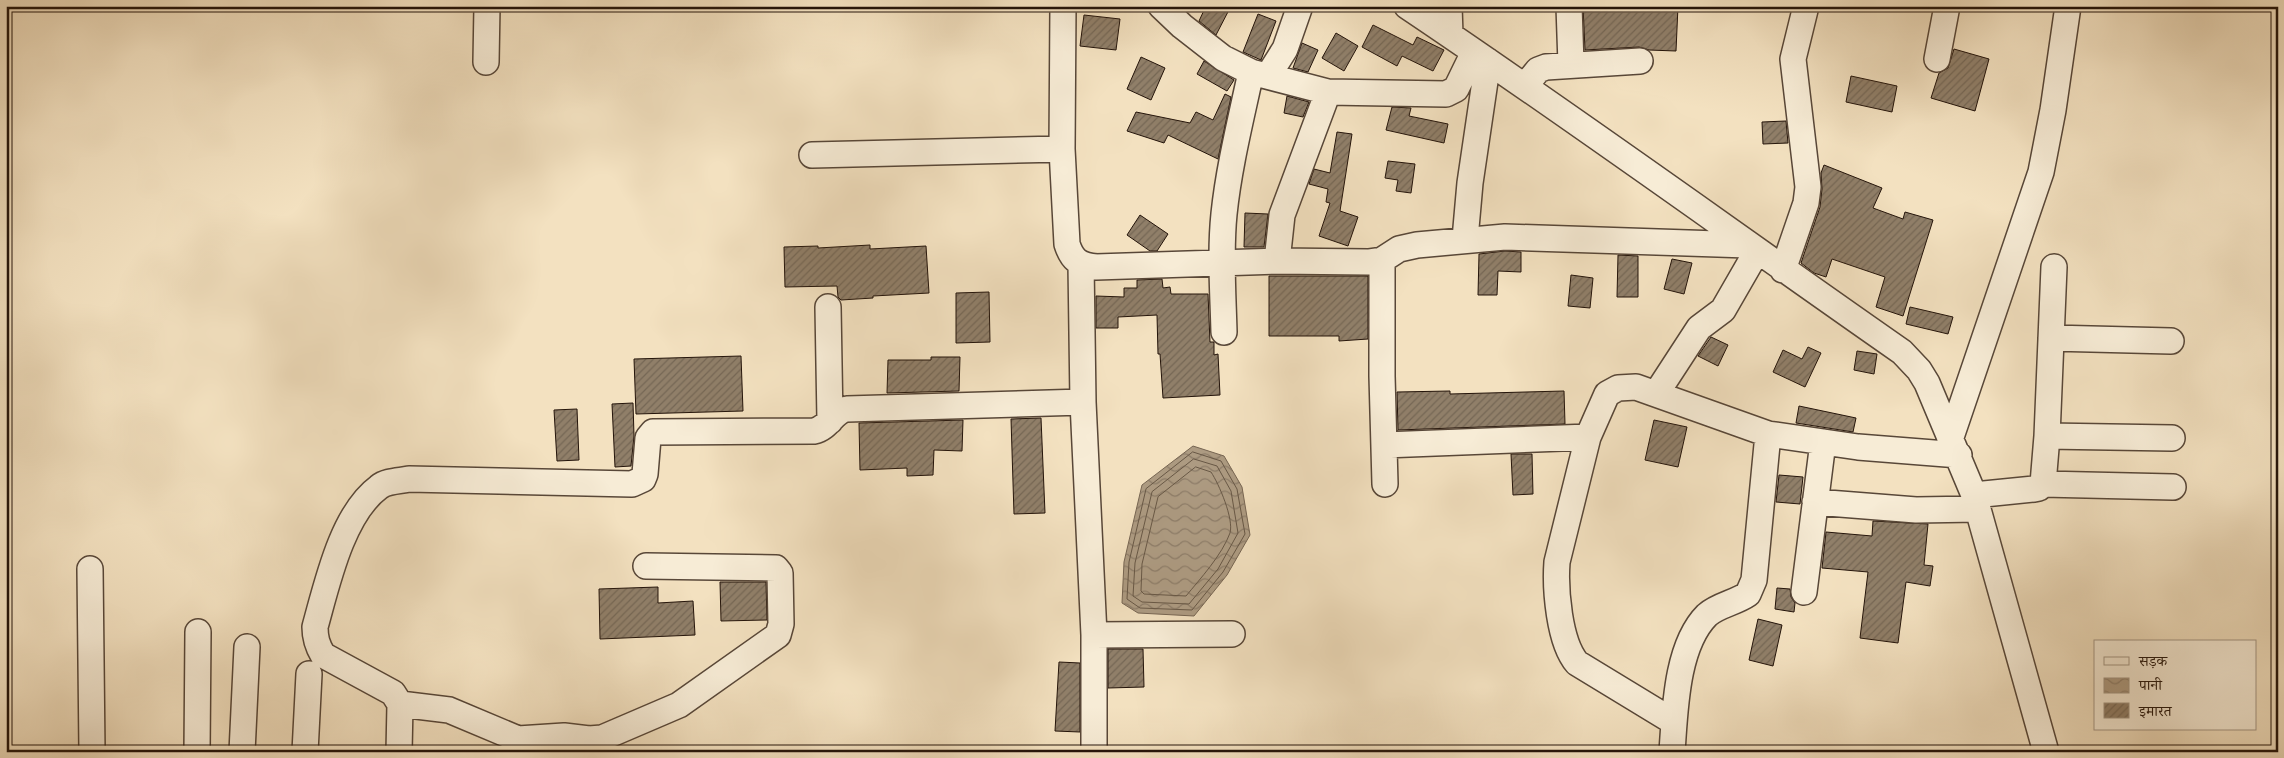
<svg xmlns="http://www.w3.org/2000/svg" width="2284" height="758" viewBox="0 0 2284 758" font-family="'IM FELL Double Pica','Noto Serif Devanagari',serif">
<style>
.water{fill:url(#water-waves);stroke:#766552}
.lines{fill:none;stroke-linecap:round;stroke-linejoin:round}
.shore{stroke:#685846;stroke-width:1}
.building{fill:url(#building-hatch);stroke:#24140a}
.minor-casing{stroke:#584738;stroke-width:28}
.minor{stroke:#f7ecd6;stroke-width:25}
</style>
<defs>
<pattern id="water-waves" width="16" height="10" patternUnits="userSpaceOnUse" patternTransform="scale(1.25)"><rect width="16" height="10" fill="#ad9b82"/><path d="M0 5q4-4 8 0t8 0" fill="none" stroke="#8d7d69"/></pattern>
<pattern id="building-hatch" width="6" height="6" patternUnits="userSpaceOnUse" patternTransform="scale(1.25)"><rect width="6" height="6" fill="#907f69"/><path d="M-1 1l2-2M0 6l6-6M5 7l2-2" fill="none" stroke="#756755"/></pattern>
</defs>
<rect width="100%" height="100%" fill="#f3e1c0"/>
<filter id="stains"><feTurbulence type="fractalNoise" baseFrequency=".004" numOctaves="4"/><feColorMatrix values="0 0 0 0 .2 0 0 0 0 .09 0 0 0 0 .02 0 0 0 .5 -.17"/></filter>
<radialGradient id="worn" r=".72"><stop offset=".6" stop-color="#630" stop-opacity="0"/><stop offset="1" stop-color="#630" stop-opacity=".3"/></radialGradient>
<path class="water" d="M1193 446 1224 456 1242 487 1250 535 1227 575 1194 616 1138 613 1122 603 1124 562 1142 485Z"/>
<g class="lines">
<path class="shore" d="M1193 452 1221 461 1237 489 1245 534 1223 572 1192 610 1140 608 1127 599 1129 562 1146 489Z
M1194 459 1217 466 1231 491 1238 533 1218 569 1189 604 1142 602 1133 596 1135 563 1152 492Z
M1196 467 1211 472C1219 484 1234 519 1230 533 1222 555 1200 579 1186 596L1144 594 1141 591 1142 564 1158 497Z"/>
</g>
<path class="building" d="M1206 6H1231L1216 35 1199 21Z
M1583 6H1678L1676 51 1649 50 1639 47 1585 50Z
M1258 14 1276 21 1261 60 1243 52Z
M1084 15 1120 19 1116 50 1080 46Z
M1373 25 1413 45 1417 37 1444 50 1433 71 1402 56 1397 66 1362 47Z
M1336 33 1358 46 1344 71 1322 58Z
M1302 43 1318 50 1308 72 1293 68Z
M1954 49 1989 59 1975 111 1931 98 1939 73 1948 68Z
M1141 57 1165 68 1151 100 1127 89Z
M1204 61 1234 80 1227 91 1197 74Z
M1851 76 1897 86 1892 112 1846 102Z
M1225 94 1231 97 1218 159 1168 135 1164 143 1127 131 1136 112 1190 123 1196 112 1213 120Z
M1287 96 1309 102 1303 117 1284 113Z
M1392 107 1411 108 1409 116 1448 124 1444 143 1386 130Z
M1786 121 1788 143 1763 144 1762 122Z
M1337 132 1352 134 1340 211 1358 217 1348 246 1319 236 1330 203 1326 202 1328 189 1309 184 1314 169 1330 173Z
M1388 161 1415 164 1411 193 1396 191 1398 180 1385 178Z
M1824 165 1882 188 1873 208 1903 219 1905 212 1933 220 1903 316 1876 307 1885 277 1832 259 1826 277 1814 273 1801 263 1820 207 1822 189 1821 173Z
M1245 213 1268 214 1264 247H1244Z
M1140 215 1168 234 1157 251H1150L1127 235Z
M870 245V249L926 246 929 293 873 296V298L841 300 838 297 837 286 785 287 784 247 818 246V248Z
M1505 251 1521 252V272L1498 271 1497 295H1478L1479 254Z
M1618 255 1638 256V297H1617Z
M1672 259 1692 263 1684 294 1664 289Z
M1571 275 1593 278 1590 308 1568 306Z
M1269 276H1368V339L1339 341V336H1269Z
M1162 279 1163 288 1170 287 1171 294H1208L1210 342H1214V355L1218 354 1220 395 1163 398 1160 354H1158L1157 315 1118 317V328H1096V296L1124 297V288H1137V280Z
M989 292 990 342 956 343V293Z
M1910 307 1953 317 1948 334 1906 324Z
M1711 337 1728 345 1718 366 1698 356Z
M1808 347 1821 353 1805 387 1773 372 1783 350 1802 359Z
M1857 351 1877 354 1874 374 1854 370Z
M741 356 743 411 636 414 634 359Z
M931 357H960L959 391 887 393 888 360H931Z
M1450 391V394L1564 391 1565 424 1398 430 1397 392Z
M633 403 634 436 631 466 615 467 612 404Z
M1799 406 1856 418 1853 432 1796 423Z
M577 409 579 460 557 461 554 410Z
M1041 418 1045 513 1014 514 1011 419Z
M963 420 962 451 934 450 933 475 907 476V468L860 470 859 423Z
M1654 420 1687 427 1678 467 1645 460Z
M1511 454H1532L1533 494 1513 495Z
M1779 475 1803 477 1800 504 1776 502Z
M1873 521 1928 524 1924 565 1933 566 1930 586 1906 582 1898 643 1860 638 1868 572 1822 568 1826 532 1872 536Z
M720 582H766L767 620 721 621Z
M658 587V603L693 601 695 635 600 639 599 589Z
M1777 588 1790 589 1791 597 1795 603 1794 612 1775 609Z
M1758 619 1782 625 1773 666 1749 660Z
M1108 649H1143L1144 687 1108 688Z
M1059 662 1080 663V732L1055 731Z"/>
<g class="lines">
<g class="minor-casing">
<path id="minor" d="M1063 6 1062 149 1067 244C1072 260 1079 265 1096 267L1277 261 1368 262 1382 260 1399 249 1417 245 1505 237 1748 245
M1161 6 1182 26 1223 58 1251 72 1328 92 1446 94 1456 89 1474 52
M1407 6C1574 118 1737 237 1902 352L1919 370 1927 383 1974 495 2046 752
M1449 6 1450 35
M1569 6 1571 64
M1937 59 1947 6
M486 62 487 6
M1268 76 1285 49 1300 6
M1525 86 1538 70 1546 67 1640 61
M812 155 1062 149
M1465 239 1470 183 1488 61
M1382 260V376L1385 484
M1277 261 1282 215 1328 92
M1081 264 1083 402 1094 635V752
M1783 270 1806 203 1808 187 1793 59 1806 6
M828 307 830 421
M1224 332C1223 293 1220 253 1224 214 1229 166 1241 119 1251 72
M2051 338 2171 341
M1656 394 1699 328 1723 310 1757 251
M2047 436 2172 438
M1951 437 2041 172 2053 110 2068 6
M1384 445 1588 437
M2043 484 2173 487
M1974 495 2034 489 2039 488 2043 484 2047 436 2054 267
M1815 502 1916 510 1978 509
M90 569 92 752
M1804 592 1823 442
M1094 635 1232 634
M400 704 449 710 518 739 564 736 589 739 602 738 679 705 778 635 781 624 780 573 776 568 646 566
M1674 722 1577 663C1559 642 1555 589 1557 562L1588 437 1607 394 1618 388 1636 387 1768 434 1858 447 1959 455
M197 752 198 632
M242 752 247 647
M305 752 309 674
M399 752 400 704 393 693 323 655C317 645 315 638 315 627 327 584 342 514 379 487 386 481 399 481 409 479L632 484 643 479 645 474 648 438 653 432 814 431C829 428 833 411 847 409L1083 402
M1672 752C1675 711 1676 646 1707 615 1718 605 1735 603 1748 594L1754 580 1768 434"/>
</g>
<use href="#minor" class="minor"/>
</g>
<rect width="2284" height="758" fill="none" stroke="#f3e1c0" stroke-width="25"/>
<rect x="8" y="8" width="2269" height="743" fill="none" stroke="#24140a" stroke-width="2.5"/>
<rect x="12" y="12" width="2259" height="733" fill="none" stroke="#24140a"/>
<rect x="2094" y="640" width="162" height="90" fill="#f7ecd6" stroke="#a39684"/>
<rect x="2104" y="657" width="25" height="8" fill="#f7ecd6" stroke="#a39684"/>
<text x="2139" y="666" font-size="15" fill="#24140a">सड़क</text>
<rect x="2104" y="678" width="25" height="15" fill="url(#water-waves)" stroke="#a39684"/>
<text x="2139" y="690" font-size="15" fill="#24140a">पानी</text>
<rect x="2104" y="703" width="25" height="15" fill="url(#building-hatch)" stroke="#a39684"/>
<text x="2139" y="716" font-size="15" fill="#24140a">इमारत</text>
<rect width="100%" height="100%" filter="url(#stains)"/>
<rect width="100%" height="100%" fill="url(#worn)"/>
</svg>
